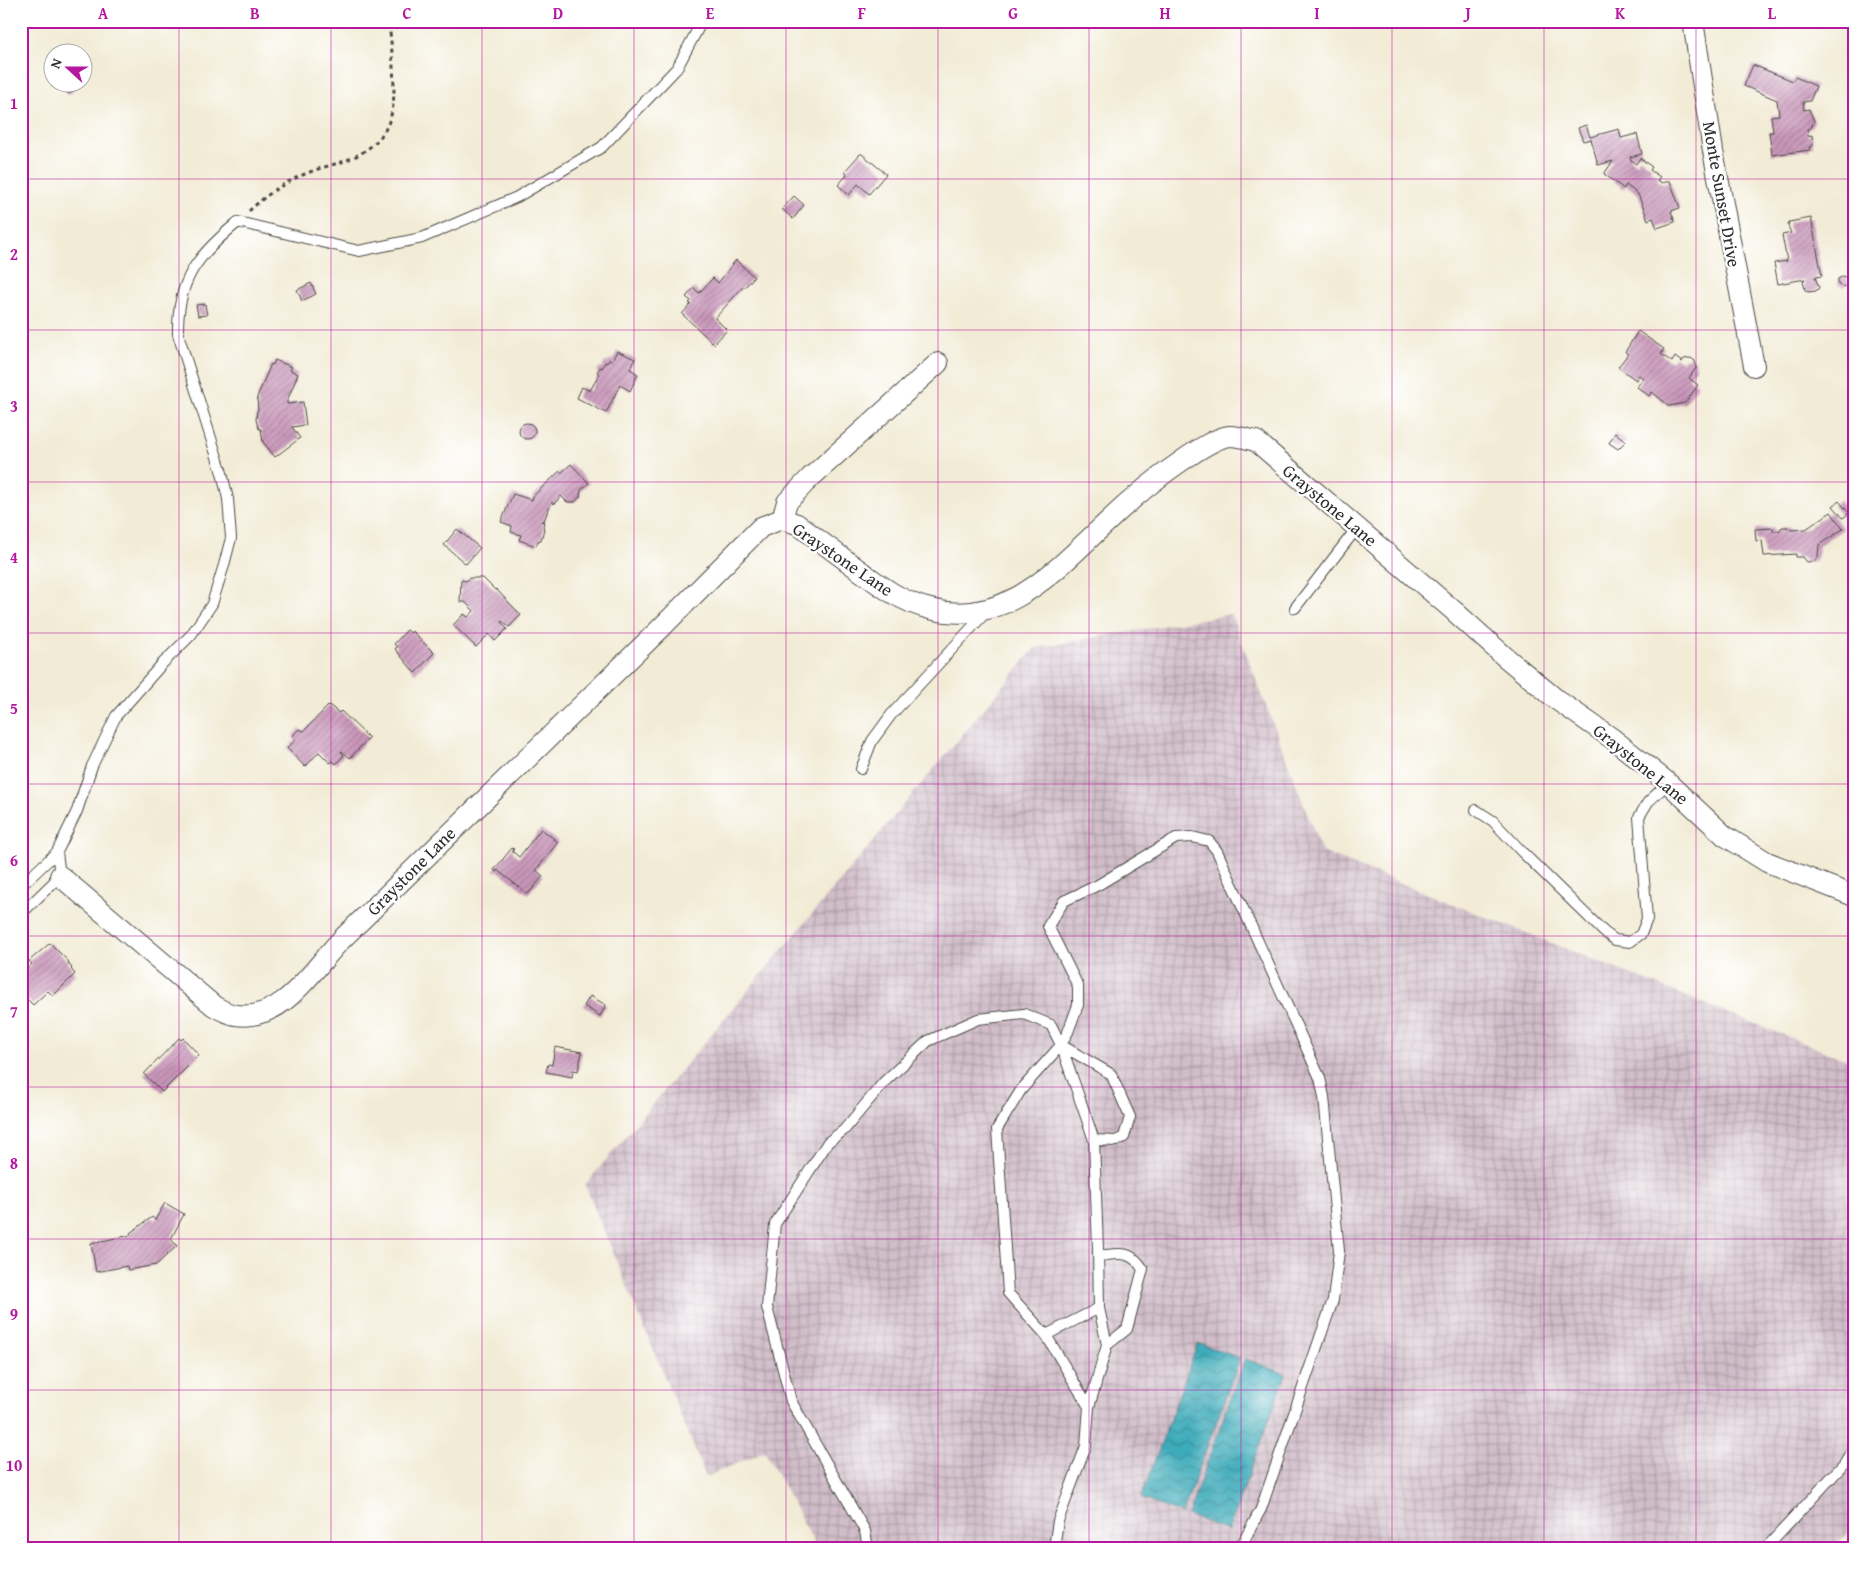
<svg xmlns="http://www.w3.org/2000/svg" width="1875" height="1569" viewBox="0 0 1875 1569" font-family="'Gentium Book Plus',serif">
<style>
.industrial{fill:url(#industrial-grid)}
.water{fill:url(#water-waves);stroke:#346b72}
.building{fill:url(#building-hatch)}
.lines{fill:none;stroke-linecap:round;stroke-linejoin:round}
.service-casing{stroke:#494844;stroke-width:12}
.minor-casing{stroke:#494844;stroke-width:22}
.path{stroke:#494844;stroke-width:3;stroke-dasharray:4 4;stroke-linecap:butt}
.service{stroke:#fff;stroke-width:10}
.minor{stroke:#fff;stroke-width:20}
.grid{fill:none;stroke:#b5179e;stroke-width:1;stroke-opacity:0.55}
.labels{text-anchor:middle;dominant-baseline:central;stroke-width:4.5;stroke-linejoin:round;paint-order:stroke}
.street-label{font-size:18px;fill:#2b2b2b;stroke:#fff}
.neatline{fill:none;stroke:#b5179e;stroke-width:2}
.grid-label{font-size:16px;text-anchor:middle;font-weight:bold;fill:#b5179e}
</style>
<defs>
<pattern id="industrial-grid" width="8" height="8" patternUnits="userSpaceOnUse" patternTransform="scale(1.25)"><rect width="8" height="8" fill="#d1bdc9"/><path d="M0 4h8M4 0v8" fill="none" stroke="#aa9aa3"/></pattern>
<pattern id="water-waves" width="16" height="10" patternUnits="userSpaceOnUse" patternTransform="scale(1.25)"><rect width="16" height="10" fill="#3cabba"/><path d="M0 5q4-4 8 0t8 0" fill="none" stroke="#338b97"/></pattern>
<pattern id="building-hatch" width="6" height="6" patternUnits="userSpaceOnUse" patternTransform="scale(1.25)"><rect width="6" height="6" fill="#c996ba"/><path d="M-1 1l2-2M0 6l6-6M5 7l2-2" fill="none" stroke="#a37b97"/></pattern>
</defs>
<rect width="100%" height="100%" fill="#fff"/>
<filter id="ink" filterUnits="userSpaceOnUse"><feTurbulence type="fractalNoise" baseFrequency=".02" numOctaves="2"/><feDisplacementMap in="SourceGraphic" scale="10" xChannelSelector="R" yChannelSelector="G"/><feConvolveMatrix kernelMatrix="1 2 1 2 8 2 1 2 1" color-interpolation-filters="sRGB"/></filter>
<filter id="wash" filterUnits="userSpaceOnUse"><feTurbulence type="fractalNoise" baseFrequency=".0096" numOctaves="4" result="noise"/><feDisplacementMap in="SourceGraphic" scale="20" xChannelSelector="R" yChannelSelector="G"/><feGaussianBlur stdDeviation="1.12" result="paint"/><feColorMatrix in="noise" values="0 0 0 0 0 0 0 0 0 0 0 0 0 0 0 0 0 1.4 0 .05"/><feComposite in="paint" operator="in"/></filter>
<g filter="url(#wash)">
<rect width="100%" height="100%" fill="#f2ebd5"/>
<path class="industrial" d="M1231 614 1322 852 1854 1063V1528L1833 1548H817L765 1451 706 1477 585 1185 1035 648Z"/>
<path class="water" d="M1198 1343 1240 1358 1182 1514 1141 1498Z
M1245 1359 1286 1374 1228 1531 1188 1515Z"/>
<g id="blocks">
<path class="building" d="M1753 65 1793 81 1795 77 1816 86 1810 101 1803 102 1804 110 1809 109 1814 121 1811 128 1807 129 1808 136 1812 135 1813 146 1809 147 1810 150 1772 155 1769 132H1773L1771 116 1779 115 1777 100 1744 86Z
M70 87 73 92 68 94 65 89Z
M1586 125 1590 137 1619 129 1621 138 1637 134 1642 154 1630 157 1631 160 1636 164 1640 158 1652 167 1650 170 1660 177 1657 180 1662 183 1670 181 1680 208 1671 211 1675 222 1657 228 1653 218 1648 220 1638 194 1626 185 1624 189 1604 174 1613 161 1598 165 1591 139 1583 141 1578 128Z
M860 154H862L886 174 869 194 858 184 849 195 838 185 847 175 845 171Z
M794 196 804 205 793 219 782 209Z
M1811 218 1822 276 1815 277 1819 288 1816 291 1808 292 1805 290 1803 281 1805 279 1778 284 1774 263 1787 261 1782 235 1791 233 1788 226 1789 222Z
M736 260 754 277 744 288 743 287 715 318 727 330 714 344 682 314 691 304 689 303 691 301 686 297 694 288 699 293 713 278 718 283Z
M1843 276 1848 279V284L1844 287 1838 285V279Z
M311 283 316 294 302 301 297 290Z
M205 304 207 315 198 316 196 305Z
M1638 331 1664 349 1661 354 1672 362 1675 357 1682 362 1684 359 1691 358 1695 361 1696 368 1689 378 1698 385 1685 403 1669 406 1652 392 1649 396 1637 387 1643 378 1639 375 1636 380 1618 367 1628 354 1625 352Z
M617 351 635 359 630 369 638 374 630 391 620 385 606 413 577 398 582 387 590 391 599 374 597 372 600 367 602 368 605 362 607 363 610 359 612 361Z
M275 360 292 367 290 370 298 374 287 401V404L303 402 306 425 292 427 300 438 275 457 263 442 261 429H259L256 420 257 411 258 410 257 397 271 364 273 365Z
M519 431a8 8 0 1 1 16 0a8 8 0 1 1-16 0Z
M1615 433 1626 441 1618 449 1609 443Z
M1854 437V448L1848 445Z
M571 464 589 483 581 490 580 497 575 502H567L561 496 554 504 552 502 550 505 544 521H541L544 522 543 526 544 529 541 540 538 541 536 546 519 540 521 535 511 532 512 526 501 522 513 494 532 500 533 496 560 471 561 473Z
M1839 501 1849 513 1843 518 1833 506Z
M1831 512 1843 529 1819 545 1818 556 1815 561 1807 562 1803 557H1796V554L1764 556 1762 540 1756 541 1755 529 1773 528V531H1779L1782 527H1788L1791 530 1806 529Z
M457 529 480 548 466 564 444 545Z
M469 578H483L495 590 496 589 521 615 509 627 502 621 501 622 507 629 495 641 489 634 476 647 453 625 464 614 468 617 474 611 465 602H460L461 580 466 581Z
M407 630 411 633 412 631 434 653 415 673 395 649 397 647 394 644Z
M329 705 339 713 341 711 369 738 350 758 342 751 341 752 344 755 336 764 333 761 330 763 319 752 305 767 287 748 296 740 293 738 294 734 299 729 304 731Z
M541 829 558 842 536 870 543 876 528 894 497 870 496 872 494 870 512 848 514 849 512 851 519 857Z
M50 943 69 962 68 963 72 968 71 969 75 974 53 996 48 991 33 1005 21 993V967L25 971 32 964 29 961Z
M590 996 606 1005 600 1016 584 1006Z
M179 1038 181 1040 183 1038 199 1055 162 1092 144 1074Z
M555 1047 582 1052 578 1071 573 1070 572 1077 546 1072 548 1064 552 1065Z
M165 1203 184 1214 171 1239 177 1246 156 1265 128 1270 127 1266 96 1272 91 1243 131 1235 130 1233 152 1217 155 1220Z"/>
</g>
</g>
<g filter="url(#ink)">
<use href="#blocks" fill-opacity="0" stroke="#494844" stroke-width="1"/>
<g class="lines">
<g class="service-casing">
<path id="service" d="M1295 608 1357 528
M861 769 872 741 891 715 987 611
M1476 810 1493 821 1522 852 1604 932 1615 940 1630 942 1641 934 1647 919 1639 817 1648 802 1668 783
M21 886 57 852 77 811 92 766 116 716 163 663 191 635 212 604 224 565 231 538 228 499 222 473 178 334C177 279 198 255 238 222L359 251 422 238 517 197 602 147 677 68 702 21
M21 914 60 876 57 852
M1061 1045 1111 1074 1130 1117 1124 1137 1116 1141 1094 1140
M1098 1256C1119 1254 1130 1249 1143 1269L1127 1329 1107 1345
M1046 1335 1099 1308
M1089 1407 1107 1345 1099 1308 1098 1249 1094 1140 1061 1045 1068 1032 1078 1005V986L1048 926 1064 901 1098 885 1176 838 1192 837 1209 841 1217 851 1320 1078 1324 1097 1339 1251 1333 1300 1261 1509 1240 1548
M868 1548 865 1531 791 1401 767 1307 775 1224 828 1142 844 1130 884 1082 928 1041 978 1019 1024 1014 1051 1025 1061 1045 1021 1090 997 1129 1008 1293 1046 1335 1089 1407 1086 1446 1058 1521 1054 1548
M1766 1548 1843 1465 1854 1448"/>
</g>
<g class="minor-casing">
<path id="minor" d="M1693 21 1713 151 1754 366
M782 519 787 502 810 478 938 363
M60 876 214 1006C221 1010 228 1014 236 1015 284 1022 313 968 342 939L662 627 761 527 782 519 797 524C816 538 835 552 855 567 878 584 901 602 930 609 1006 628 1054 571 1104 525 1129 501 1155 479 1183 460 1195 452 1216 437 1230 436 1239 436 1247 439 1256 441L1454 611 1504 656 1557 700 1613 739 1667 782 1725 836 1767 862 1854 896"/>
</g>
<path class="path" d="M249 211C267 194 286 181 310 172 324 166 340 164 354 157 394 137 396 108 393 67 392 52 391 36 388 21"/>
<use href="#service" class="service"/>
<use href="#minor" class="minor"/>
</g>
</g>
<path class="grid" d="M179 21V1548M331 21V1548M482 21V1548M634 21V1548M786 21V1548M938 21V1548M1089 21V1548M1241 21V1548M1392 21V1548M1544 21V1548M1696 21V1548M21 179H1854M21 330H1854M21 482H1854M21 633H1854M21 784H1854M21 936H1854M21 1087H1854M21 1239H1854M21 1390H1854"/>
<g class="labels">
<g class="street-label">
<text transform="translate(1722 194) rotate(80)">Monte Sunset Drive</text>
<text transform="translate(1330 505) rotate(40)">Graystone Lane</text>
<text transform="translate(843 559) rotate(34)">Graystone Lane</text>
<text transform="translate(1641 764) rotate(39)">Graystone Lane</text>
<text transform="translate(411 871) rotate(-45)">Graystone Lane</text>
</g>
</g>
<rect width="1875" height="1569" fill="none" stroke="#fff" stroke-width="55"/>
<g transform="translate(68 68) rotate(291)"><circle r="24" fill="#ffffff" stroke="#aaaaaa"/>
<path d="M0-4L9 19L0 12L-9 19Z" fill="#b5179e"/>
<text y="-8" font-size="14" font-weight="bold" text-anchor="middle" fill="#2b2b2b">N</text>
</g>
<rect x="28" y="28" width="1820" height="1514" class="neatline"/>
<g class="grid-label">
<text x="103" y="19">A</text>
<text x="255" y="19">B</text>
<text x="407" y="19">C</text>
<text x="558" y="19">D</text>
<text x="710" y="19">E</text>
<text x="862" y="19">F</text>
<text x="1013" y="19">G</text>
<text x="1165" y="19">H</text>
<text x="1317" y="19">I</text>
<text x="1468" y="19">J</text>
<text x="1620" y="19">K</text>
<text x="1772" y="19">L</text>
<text x="14" y="109">1</text>
<text x="14" y="260">2</text>
<text x="14" y="412">3</text>
<text x="14" y="563">4</text>
<text x="14" y="714">5</text>
<text x="14" y="866">6</text>
<text x="14" y="1017">7</text>
<text x="14" y="1169">8</text>
<text x="14" y="1320">9</text>
<text x="14" y="1471">10</text>
</g>
</svg>
